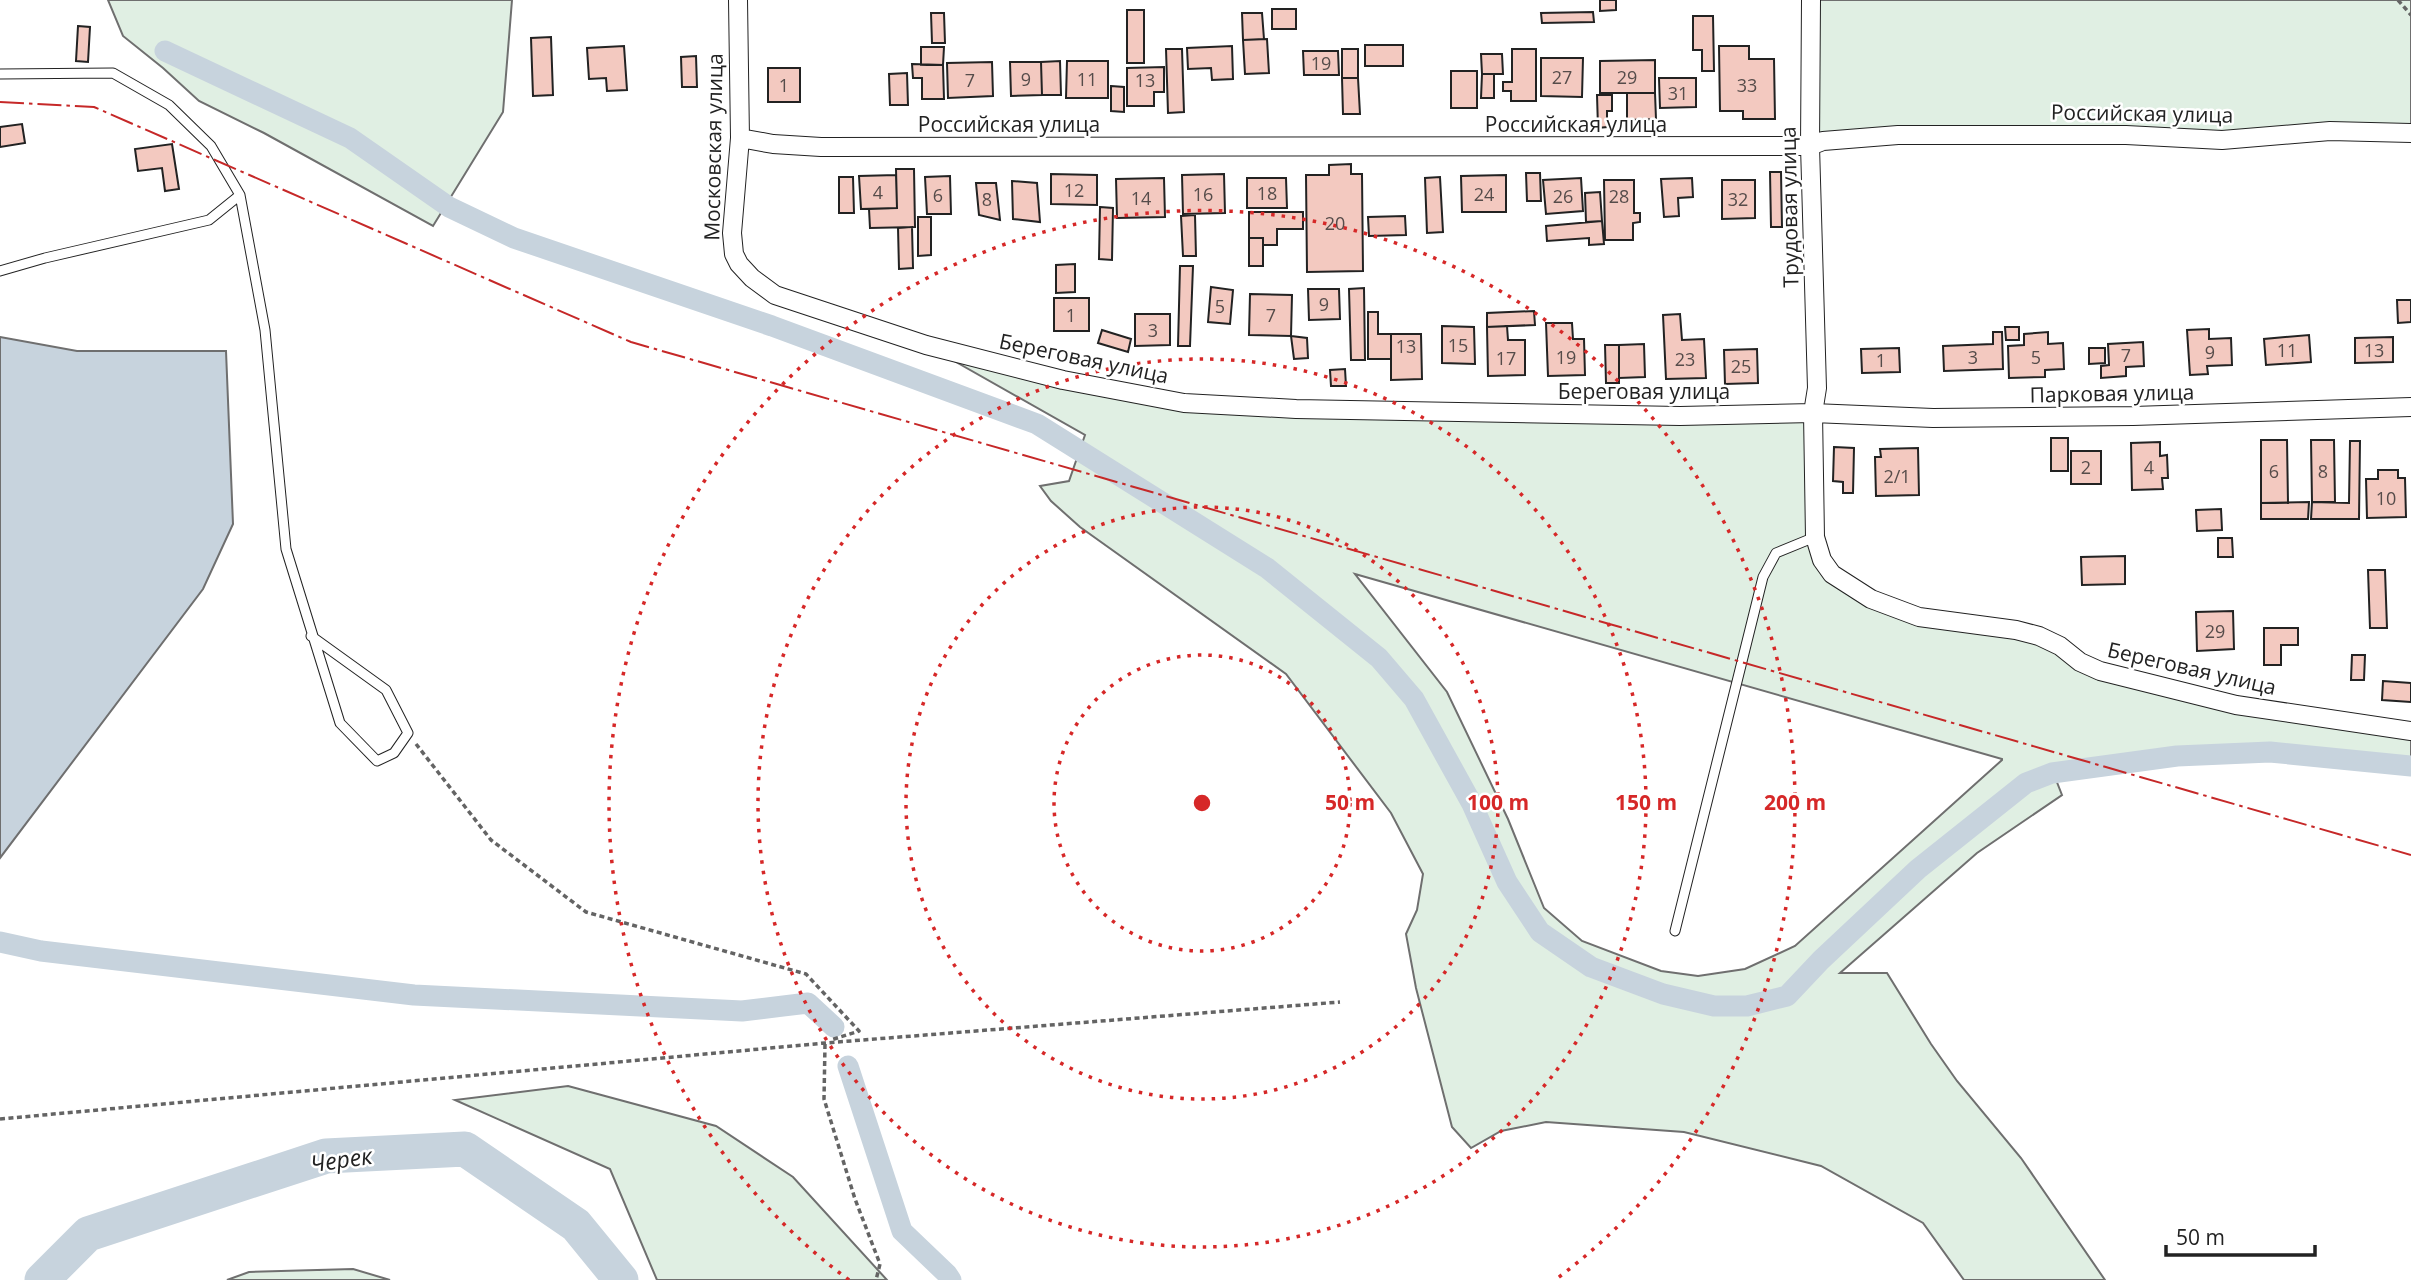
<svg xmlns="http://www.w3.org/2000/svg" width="2411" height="1280" viewBox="0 0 2411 1280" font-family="'Open Sans',sans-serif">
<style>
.green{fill:#e0efe3;stroke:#6f6f6f;stroke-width:2;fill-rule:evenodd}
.water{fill:#c7d3dd;stroke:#6f6f6f;stroke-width:2}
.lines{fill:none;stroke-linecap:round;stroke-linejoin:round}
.canal{stroke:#c7d3dd;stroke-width:21}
.river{stroke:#c7d3dd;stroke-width:35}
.building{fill:#f3c9c0;stroke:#222;stroke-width:2}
.lane-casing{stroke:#222;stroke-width:11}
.street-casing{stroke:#222;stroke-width:20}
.path{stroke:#646464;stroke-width:3.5;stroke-dasharray:5 3.5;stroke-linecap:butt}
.lane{stroke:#fff;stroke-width:9}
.street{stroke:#fff;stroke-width:18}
.power{stroke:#c62828;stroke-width:2;stroke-dasharray:24 5 3.5 5;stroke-linecap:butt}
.ring{fill:none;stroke:#d62828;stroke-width:3.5;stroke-dasharray:3.5 7}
.labels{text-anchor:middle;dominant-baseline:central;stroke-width:5;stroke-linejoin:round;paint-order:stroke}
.number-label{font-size:18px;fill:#564c4a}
.street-label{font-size:21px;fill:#222;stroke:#fff}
.water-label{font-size:23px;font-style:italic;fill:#222;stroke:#fff}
.centre{fill:#d62828;stroke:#fff;stroke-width:3.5}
.ring-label{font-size:21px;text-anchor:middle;font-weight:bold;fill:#d62828;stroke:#fff;stroke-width:5;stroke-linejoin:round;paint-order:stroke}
</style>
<rect width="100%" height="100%" fill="#fff"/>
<path class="green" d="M108 0H512L503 112 433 226 264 133 199 101 163 68 123 36Z
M1811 0H2411V133L2126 135 1810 146Z
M926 345 1184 403 1813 413 1822 560 1871 599 2016 630 2100 671 2411 731V766L2270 752 2177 756 2053 772 2062 795 1977 853 1840 973H1887L1931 1044 1957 1081 2021 1158 2105 1280H1964L1923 1223 1821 1166 1684 1132 1546 1122 1501 1131 1471 1148 1452 1127 1416 988 1406 934 1417 910 1423 874 1391 813 1286 674 1080 527 1051 501 1040 486 1069 481 1085 435ZM1355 574 2002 759V760L1795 946 1745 969 1698 976 1661 971 1582 941 1544 908 1508 819 1447 692Z
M568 1086 716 1126 793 1177 887 1280H657L610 1169 455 1100Z
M353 1269 390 1280H227L249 1272Z"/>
<path class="water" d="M0 337 77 351H226L233 524 203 589 0 858Z"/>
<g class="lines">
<path class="canal" d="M165 51 350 138 449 207 514 238 772 326 1037 424 1267 568 1379 658 1414 699 1472 804 1507 882 1540 932 1591 967 1663 994 1714 1006H1747L1787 996 1821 960 1918 869 2026 783 2052 773 2177 756 2270 752 2411 766
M0 942 41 951 414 995 742 1011 808 1003 834 1027
M848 1066 902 1231 947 1274 951 1280"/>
<path class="river" d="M42 1280 88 1234 326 1156 465 1149 576 1225 621 1280"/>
</g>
<path class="building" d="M1600 0H1616V10L1600 11Z
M1272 9H1296V29H1272Z
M1127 10H1144V63H1127Z
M1593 12 1594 22 1542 23 1541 13Z
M931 13H944L945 43H932Z
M1242 13H1262L1264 39 1243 40Z
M1693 16H1713L1714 71H1702V50H1693Z
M78 26 90 27 88 62 76 61Z
M551 37 553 95 533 96 531 38Z
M1267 39 1269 73 1245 74 1243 40Z
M1365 45H1403V66H1365Z
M624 46 627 90 607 91 606 78 589 79 587 48Z
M1232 46 1233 79 1212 80 1211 68 1188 69 1187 48Z
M1719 46H1749V59H1774L1775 119H1743V111H1720Z
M921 47H944L943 65H921Z
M1166 49H1182L1184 112 1168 113Z
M1342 49H1358V78H1342Z
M1512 49H1536V101H1511V91H1503V82H1512Z
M1303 51H1338L1339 75H1304Z
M1481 54H1502L1503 74H1482Z
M696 56 697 87H682L681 57Z
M1541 58H1583L1582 97 1541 96Z
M1655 60V93H1600V61Z
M1060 61 1061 95H1042L1041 62Z
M1067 61H1108V98H1066Z
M992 62 993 96 948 98 947 63Z
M1010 62H1041L1042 95 1011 96Z
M912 64 943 65 944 99H922V78H913Z
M1164 67V92H1154V106H1127V68Z
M768 68H800V102H768Z
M1451 71H1477V108H1451Z
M907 73 908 105H890L889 74Z
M1482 74H1494V98H1481Z
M1342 78H1358L1360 114H1343Z
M1659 78H1696V107L1660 108Z
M1111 86 1124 87V112L1111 111Z
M1627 93H1655L1656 119 1627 120Z
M1597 95H1612V111H1607V127L1598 128Z
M22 124 25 143 0 147V127Z
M172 144 179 189 165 191 162 168 138 171 135 149Z
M1351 164V174H1362L1363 271 1307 272 1306 175H1329V165Z
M896 169H914L915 227 870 228 869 209 897 208Z
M1770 172H1781L1782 227H1771Z
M1526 173H1540L1541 201H1527Z
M1051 174 1097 175V205L1051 204Z
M1224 174 1225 213 1183 214 1182 175Z
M896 175 897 208 861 209 859 176Z
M1506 175V212H1462L1461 176Z
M950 176 951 214H927L925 177Z
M839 177H853L854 213H839Z
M1440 177 1443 232 1427 233 1425 178Z
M1164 178 1165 217 1117 218 1116 179Z
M1247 178H1286L1287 208H1247Z
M1581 178 1583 211 1546 214 1543 180Z
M1692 178 1693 197 1678 198 1679 216 1664 217 1661 179Z
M1604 180H1634V213H1640V222L1633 223V240H1605Z
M1722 180H1755V218L1722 219Z
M1012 181 1037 183 1040 222 1013 219Z
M976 183H996L1000 220 979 215Z
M1600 192 1602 221 1586 222 1585 193Z
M1100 207 1113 208 1112 260 1099 259Z
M1249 212H1303V229H1277V245H1263V238H1249Z
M1195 215 1196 256H1183L1181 216Z
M1405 216 1406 235 1369 236 1368 217Z
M918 217H931V255L918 256Z
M1602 221 1604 244 1589 245V238L1547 241 1546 226Z
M912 227 913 268 899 269 898 228Z
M1249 238H1263V266H1249Z
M1075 264V292L1056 293V265Z
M1180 266H1193L1190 346H1178Z
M1211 287 1233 290 1230 324 1208 322Z
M1364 288 1365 360H1351L1349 289Z
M1308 289H1339L1340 319 1309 320Z
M1250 294 1292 295 1291 336 1249 335Z
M1054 298H1089V331H1054Z
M2397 300H2411V322L2398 323Z
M1534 311 1535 325 1487 327V313Z
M1368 312H1378V334H1391V359H1368Z
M1135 314H1170V345L1135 346Z
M1680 314 1682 340 1704 339 1706 378 1666 379 1663 315Z
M1546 323H1572L1573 339H1584L1585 375 1548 376Z
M1442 326 1474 327 1475 364 1442 363Z
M1507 326 1508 340H1525V375L1488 376 1487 327Z
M2005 327H2019V340H2006Z
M2209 329V339L2231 338 2232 365 2207 366 2208 374 2190 375 2187 330Z
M1102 330 1131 339 1128 352 1098 343Z
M1993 332H2002L2003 369 1944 371 1943 346 1993 344Z
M2048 332V344L2063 343 2064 369 2045 370V377L2009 378 2008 346 2024 345V334Z
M1391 334H1421L1422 379 1391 380Z
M2309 335 2311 362 2266 365 2264 339Z
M1291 336 1307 338 1308 358 1294 359Z
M2393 337V362L2355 363V338Z
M2143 342 2144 366 2126 367V376L2101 378V366L2109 365 2108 344Z
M1644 344 1645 377 1619 378V345Z
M1605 345H1619V383H1606Z
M1899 348 1900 372 1862 373 1861 349Z
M2089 348H2105V363L2089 364Z
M1757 349 1758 383 1725 384 1724 350Z
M1345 369 1346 386H1331L1330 370Z
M2051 438H2068V471H2051Z
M2261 440H2287L2288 503H2261Z
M2311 440H2334L2335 502H2312Z
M2350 441H2360L2359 519H2311L2312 502 2349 503Z
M2160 442V456L2167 455 2168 478H2162L2163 489 2132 490 2131 443Z
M1834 447 1854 448 1853 493H1843V482L1833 481Z
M1918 448 1919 495 1876 496 1875 457H1881L1880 449Z
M2071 451H2101V484H2071Z
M2378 470H2398V478H2405L2406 517 2367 518 2366 479H2378Z
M2309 502 2308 519H2261V503Z
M2221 509 2222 530 2197 531 2196 510Z
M2218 538H2232L2233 557H2218Z
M2125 556V584L2082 585 2081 557Z
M2368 570H2385L2387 628H2370Z
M2233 611 2234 649 2197 651 2196 612Z
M2264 628H2298V645H2281V665H2264Z
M2352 655H2365L2364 680H2351Z
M2383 681 2411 683V702L2382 700Z"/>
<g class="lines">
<g class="lane-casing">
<path id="lane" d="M0 74 113 73 169 105 211 146 240 195 265 330 286 549 340 723 377 761 394 753 408 733 386 690 311 636
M0 271 45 258 209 220 240 195
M1675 931 1763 577 1776 553 1815 537"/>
</g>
<g class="street-casing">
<path id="street" d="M738 0 740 138 732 233 734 254 739 264 752 278 775 295 926 345 1063 380 1184 403 1296 409 1680 416 1813 413 1815 537 1822 560 1832 574 1871 599 1919 617 2016 630 2039 636 2060 646 2080 662 2100 671 2236 705 2411 731
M1811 0 1810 146 1817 388 1813 413 1933 418 2133 416 2411 407
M740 138 773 144 821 147 1810 146 1823 141 1898 135H2126L2222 140 2330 131 2411 133"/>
</g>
<path class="path" d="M2398 0 2411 15
M416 744 491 840 586 912 806 974 859 1031 831 1040
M825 1044 824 1099 855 1199 880 1264 876 1280
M0 1119 825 1043 1340 1002"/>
<use href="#lane" class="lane"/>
<use href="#street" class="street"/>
<path class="power" d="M0 102 94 107 631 342 2411 855"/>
</g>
<g class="ring">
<circle cx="1202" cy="803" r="148"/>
<circle cx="1202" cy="803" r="296"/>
<circle cx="1202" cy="803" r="444"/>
<path d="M849 1280A593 593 0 1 1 1555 1280"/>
</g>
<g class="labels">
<g class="number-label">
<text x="1321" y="63">19</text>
<text x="1562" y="77">27</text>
<text x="1627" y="77">29</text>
<text x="1026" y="79">9</text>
<text x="1087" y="79">11</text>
<text x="970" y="80">7</text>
<text x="1145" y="80">13</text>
<text x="784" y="85">1</text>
<text x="1747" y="85">33</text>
<text x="1678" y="93">31</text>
<text x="1074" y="190">12</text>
<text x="878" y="192">4</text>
<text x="1267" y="193">18</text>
<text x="1203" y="194">16</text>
<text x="1484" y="194">24</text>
<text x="938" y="195">6</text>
<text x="1563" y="196">26</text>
<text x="1619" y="196">28</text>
<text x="1141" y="198">14</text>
<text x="987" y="199">8</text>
<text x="1738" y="199">32</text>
<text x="1335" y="223">20</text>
<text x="1324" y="304">9</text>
<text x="1220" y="306">5</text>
<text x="1071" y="315">1</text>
<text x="1271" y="315">7</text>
<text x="1153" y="330">3</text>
<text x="1458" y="345">15</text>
<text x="1406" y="346">13</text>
<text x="2287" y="350">11</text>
<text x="2374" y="350">13</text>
<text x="2210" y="352">9</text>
<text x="2126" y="355">7</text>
<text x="1566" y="357">19</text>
<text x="1973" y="357">3</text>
<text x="2036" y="357">5</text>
<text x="1506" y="358">17</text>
<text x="1685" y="359">23</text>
<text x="1881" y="360">1</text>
<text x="1741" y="366">25</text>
<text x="2086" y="467">2</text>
<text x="2149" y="467">4</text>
<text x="2274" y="471">6</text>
<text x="2323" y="471">8</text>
<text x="1897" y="476">2/1</text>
<text x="2386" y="498">10</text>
<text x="2215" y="631">29</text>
</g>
<g class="street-label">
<text transform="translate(2142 113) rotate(1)">Российская улица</text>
<text x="1009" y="124">Российская улица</text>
<text x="1576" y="124">Российская улица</text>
<text transform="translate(713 147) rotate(-89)">Московская улица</text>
<text transform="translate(1789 207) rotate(-91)">Трудовая улица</text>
<text transform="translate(1084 358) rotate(12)">Береговая улица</text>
<text x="1644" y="391">Береговая улица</text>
<text transform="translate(2112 393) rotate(-1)">Парковая улица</text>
<text transform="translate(2192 668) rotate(13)">Береговая улица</text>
</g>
<g class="water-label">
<text transform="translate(341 1159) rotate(-8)">Черек</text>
</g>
</g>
<circle cx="1202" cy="803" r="10" class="centre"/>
<g class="ring-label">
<text x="1350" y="810">50 m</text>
<text x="1498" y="810">100 m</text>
<text x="1646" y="810">150 m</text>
<text x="1795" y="810">200 m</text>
</g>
<path d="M2166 1245v10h149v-10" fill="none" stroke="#222222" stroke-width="3.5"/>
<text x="2176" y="1245" font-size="21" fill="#222222" stroke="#ffffff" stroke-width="5" paint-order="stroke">50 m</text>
</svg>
